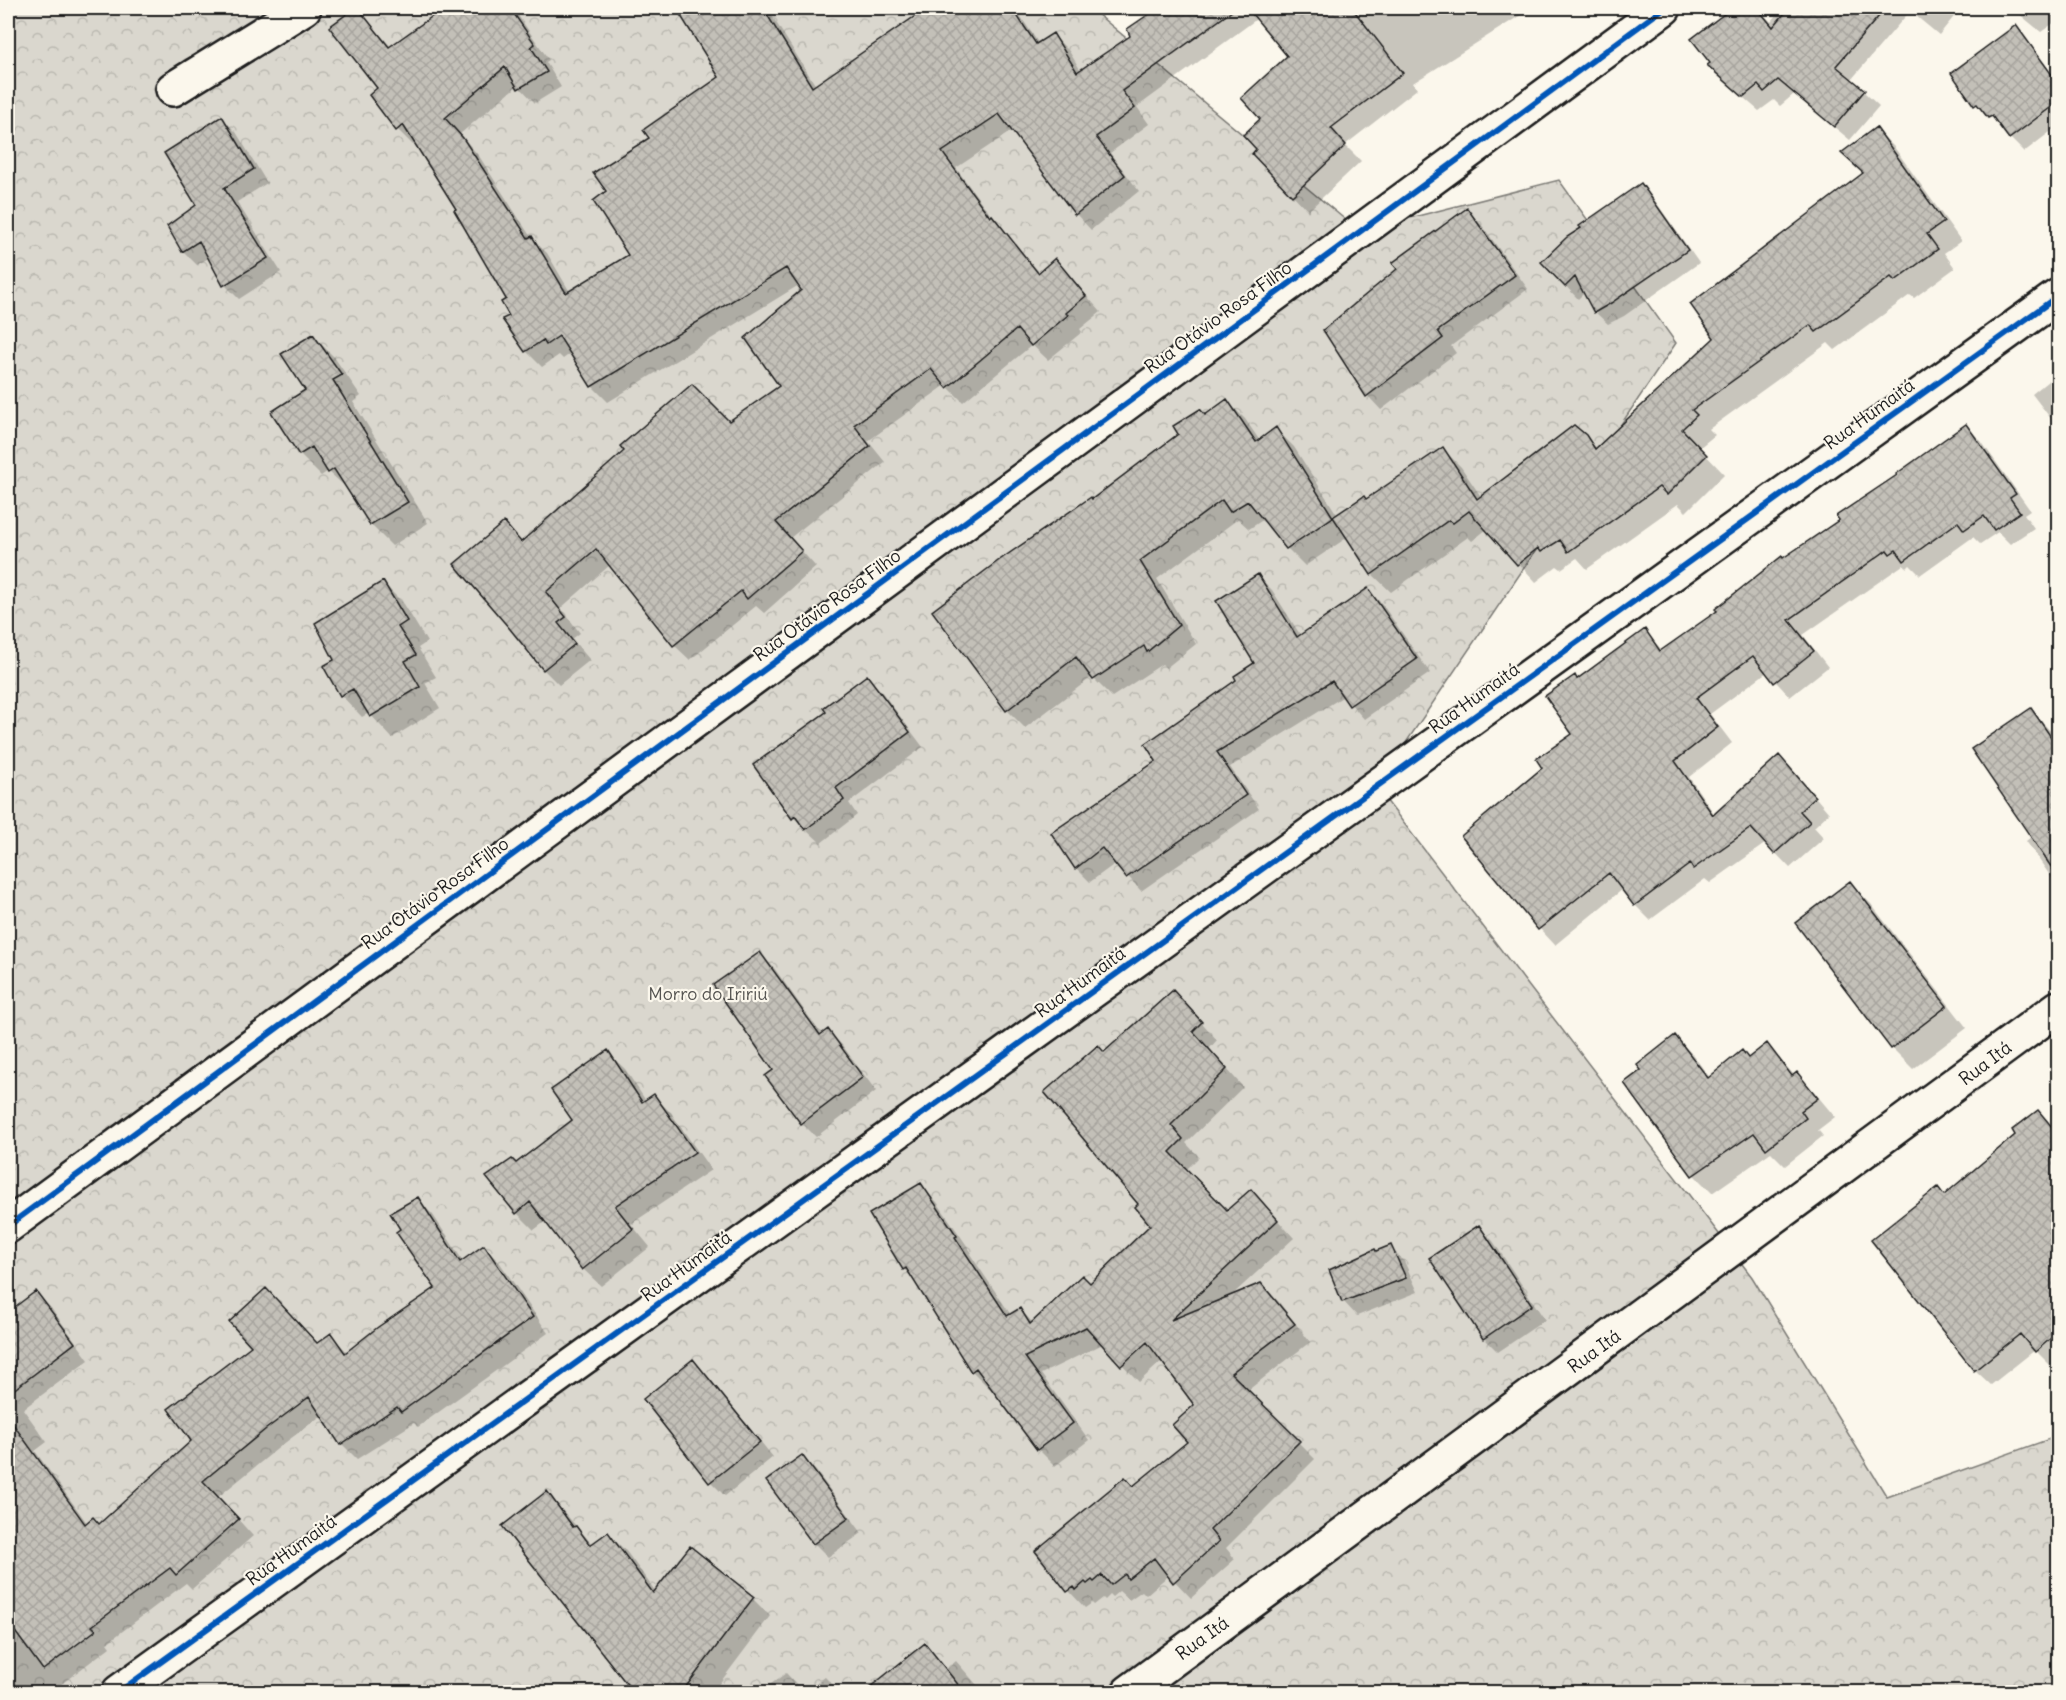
<svg xmlns="http://www.w3.org/2000/svg" width="2066" height="1700" viewBox="0 0 2066 1700" font-family="Delius,sans-serif">
<style>
.forest{fill:url(#forest-crowns);stroke:#7b7a75;stroke-width:1.5}
.shadow{fill:#0003}
.building{fill:url(#building-cross-hatch);stroke:#1c1c1c;stroke-width:1.5}
.lines{fill:none;stroke-linecap:round;stroke-linejoin:round}
.minor-casing{stroke:#1c1c1c;stroke-width:38}
.minor{stroke:#fbf7ec;stroke-width:33}
.cycleway-casing{stroke:#fbf7ec;stroke-width:10}
.cycleway{stroke:#0057b8;stroke-width:6}
.labels{text-anchor:middle;dominant-baseline:central;stroke-width:4.5;stroke-linejoin:round;paint-order:stroke}
.street-label{font-size:18px;fill:#1c1c1c;stroke:#fbf7ec}
.park-label{font-size:18px;fill:#555451;stroke:#fbf7ec}
</style>
<defs>
<pattern id="forest-crowns" width="20" height="18" patternUnits="userSpaceOnUse" patternTransform="scale(1.5)"><rect width="20" height="18" fill="#dad7ce"/><path d="M2 6a3 3 0 1 1 6 0M12 15a3 3 0 1 1 6 0" fill="none" stroke="#bab8b0"/></pattern>
<pattern id="building-cross-hatch" width="8" height="8" patternUnits="userSpaceOnUse" patternTransform="scale(1.5)"><rect width="8" height="8" fill="#c3c0b8"/><path d="M0 0l8 8M0 8l8-8" fill="none" stroke="#a7a49e"/></pattern>
</defs>
<rect width="100%" height="100%" fill="#fbf7ec"/>
<filter id="ink" filterUnits="userSpaceOnUse"><feTurbulence type="fractalNoise" baseFrequency=".0167" numOctaves="2"/><feDisplacementMap in="SourceGraphic" scale="12" xChannelSelector="R" yChannelSelector="G"/><feConvolveMatrix kernelMatrix="1 2 1 2 8 2 1 2 1" color-interpolation-filters="sRGB"/></filter>
<g filter="url(#ink)">
<path class="forest" d="M8 8H1090L1359 231 1559 180 1676 343 1376 787 1752 1277 1887 1497 2058 1436V1692H8Z"/>
<path class="shadow" d="M357 8 391 47 447 8H513L549 60 546 62 561 87 535 103 518 85 460 134 479 156 532 239 547 253 570 292 630 256 608 192 651 139 721 78 678 8H767L816 86 930 8H1015L1039 44 1053 35 1069 51 1081 71 1169 8H1532L1413 83 1417 89 1345 145 1361 161 1308 211 1293 195 1259 150 1262 119 1290 56 1258 18 1137 107 1149 124 1110 153 1139 191 1091 230 1076 214 1013 130 956 168 995 221 1040 273 1055 260 1101 312 1080 329 1082 332 1048 360 1032 345 963 402 946 385 868 441 885 462 790 538 816 567 764 613 756 606 690 660 674 645 610 565 561 608 580 633 572 639 590 660 559 685 544 670 512 628 504 524 522 543 728 423 781 387 803 290 799 285 608 402 592 386 571 353 563 359 559 355 542 367 526 351 504 320 512 316 508 299 458 209 416 142 413 145 398 130 379 88 331 27Z
M1734 8H1758L1771 22 1783 8H1961L1939 35 1910 11 1851 80 1879 106 1850 140 1794 94 1780 106 1774 100 1759 111 1723 80 1694 40Z
M2012 8H2058V20L2041 32Z
M2049 72 2058 82V126L2024 152 2010 138Z
M222 118 236 132 267 183 237 202 281 272 239 299 225 285 210 257 197 265 183 251 198 206Z
M1876 129 1894 147 1961 241 1944 253 1955 268 1914 298 1910 295 1835 350 1828 343 1709 429 1715 435 1699 448 1724 474 1686 512 1678 504 1587 569 1577 558 1561 569 1557 566 1536 582 1487 529 1472 541 1468 537 1391 592 1372 574 1348 537 1305 566 1287 548 1264 519 1249 529 1238 519 1157 579 1196 644 1166 668 1162 664 1112 697 1092 677 1025 728 1007 710 934 611 1092 501 1227 401 1245 419 1260 441 1276 429 1294 447 1338 516 1366 501 1443 449 1461 467 1482 498 1585 436 1597 449 1716 338 1864 174Z
M1640 185 1653 198 1699 263 1624 316 1608 324 1595 312 1585 292 1578 299 1543 262Z
M1467 210 1481 224 1528 289 1451 346 1456 353 1381 410 1368 396 1325 330Z
M313 336 334 357 361 396 353 402 428 523 392 546 371 525 351 492 328 471 321 476 300 455 273 412 307 391Z
M2058 373V428L2032 394Z
M1966 426 1981 441 2030 510 2024 514 2034 528 2010 544 1998 532 1980 544 1973 537 1920 575 1910 565 1907 568 1903 565 1803 635 1828 667 1790 697 1767 672 1710 714 1732 743 1689 777 1715 815 1794 772 1829 813 1814 827 1824 838 1790 868 1766 843 1710 883 1705 879 1650 920 1635 905 1623 889 1555 945 1540 929 1463 837 1544 769 1575 734 1578 680 1644 631 1663 651 1719 611 1783 560 1841 521Z
M1258 576 1272 590 1301 636 1368 590 1382 604 1430 673 1364 719 1344 696 1230 767 1259 809 1141 891 1116 863 1090 882 1076 868 1158 762 1256 663Z
M383 583 404 604 427 642 418 648 436 677 425 683 440 708 392 738 369 713 362 717 341 695 325 667 336 661Z
M867 677 881 691 923 747 849 803 857 815 821 843 794 818 755 765 828 712Z
M2031 710 2054 735 2058 732V887L2026 841 2032 836Z
M1850 883 1871 904 1967 1028 1913 1069 1892 1048Z
M760 954 774 968 822 1035 828 1031 842 1045 876 1091 816 1137 802 1123 775 1071Z
M1190 1009 1217 1040 1209 1049 1243 1087 1186 1143 1199 1157 1186 1170 1227 1212 1251 1191 1294 1238 1231 1296 1261 1284 1278 1301 1310 1342 1247 1391 1315 1459 1226 1548 1235 1559 1191 1598 1169 1575 1146 1595 1142 1591 1129 1600 1119 1591 1112 1597 1110 1595 1105 1600 1103 1598 1094 1605 1092 1603 1085 1608 1069 1591 1037 1551 1134 1488 1190 1443 1196 1405 1163 1360 1139 1382 1103 1344 1041 1374 1089 1440 1055 1466 1038 1449 991 1386 989 1388 972 1371 916 1281 904 1269 920 1185 937 1202 972 1253 970 1254 1011 1315 1020 1309 1033 1323 1090 1285 1152 1225 1140 1204 1105 1054Z
M1675 1037 1693 1055 1710 1078 1749 1060 1767 1045 1795 1076 1797 1074 1815 1093 1835 1117 1818 1130 1823 1136 1785 1166 1771 1152 1712 1193 1694 1175 1626 1083 1643 1070Z
M607 1052 625 1069 646 1101 654 1096 671 1113 711 1170 631 1224 650 1247 601 1286 583 1269 546 1221 534 1230 517 1213 488 1177 516 1165 574 1120Z
M2038 1112 2058 1133V1361L2052 1367 2035 1350 1991 1385 1975 1370 1945 1196 2017 1135Z
M417 1199 433 1215 463 1261 484 1247 500 1263 548 1333 418 1427 414 1423 357 1459 342 1444 322 1415 282 1445 218 1497 253 1536 192 1589 186 1583 107 1643 110 1647 51 1692H8V1314L36 1293 51 1308 89 1360 23 1409 47 1442 35 1451 87 1523 99 1525 317 1344 331 1335 348 1353 437 1288 402 1229Z
M1479 1227 1493 1241 1545 1320 1498 1352 1484 1338Z
M1390 1247 1404 1261 1418 1292 1357 1316 1343 1301Z
M693 1361 707 1375 773 1457 725 1496 711 1482Z
M802 1457 816 1471 862 1533 828 1557 814 1543Z
M547 1493 593 1545 608 1534 626 1551 656 1592 753 1599 770 1616 713 1692H635L578 1617Z
M925 1645 947 1669 956 1661 983 1692H866Z
M786 1673 804 1692H760Z
M825 1677 840 1692H804Z"/>
<path class="building" d="M355 8H358L389 47 444 8H510L535 44 531 47 547 72 518 89 505 67 445 118 463 138 528 238 532 236 566 293 628 255 593 201 606 191 593 173 649 138 643 130 719 77 676 8H763L812 87 927 8H1012L1036 44 1053 33 1077 72 1130 36 1127 29 1158 8H1236L1122 91 1135 108 1096 137 1125 175 1075 215 999 114 942 152 990 217 992 215 1038 273 1055 258 1086 296 1066 313 1068 315 1031 346 1017 329 947 388 931 369 854 425 870 446 776 522 802 551 747 599 741 591 673 646 596 549 546 592 566 617 558 623 575 644 543 670 510 629 454 564 504 522 521 542 624 451 620 446 692 384 729 421 779 386 745 338 801 290 786 268 591 387 559 336 546 345 543 340 525 352 502 319 509 316 501 302 506 299 454 210 456 209 403 125 396 131 369 95 377 88 329 27Z
M1247 8H1352L1403 73 1331 128 1346 145 1292 196 1252 154 1256 149 1243 135 1260 119 1241 98 1287 56Z
M1732 8H1757L1773 27 1789 8H1886L1836 66 1865 90 1834 127 1778 80 1764 92 1758 85 1743 97 1707 65 1710 63 1691 39Z
M2016 25 2058 83V102L2009 139 1992 116 1988 118 1977 104 1974 106 1951 73Z
M222 116 254 169 224 188 268 258 223 286 199 241 182 252 167 226 196 205 164 153Z
M1876 127 1944 222 1927 234 1938 249 1895 281 1891 277 1816 332 1810 325 1692 410 1697 415 1682 429 1707 455 1667 495 1659 487 1568 552 1560 540 1541 552 1538 548 1517 565 1469 511 1453 523 1449 520 1371 575 1333 517 1364 496 1366 499 1443 447 1477 499 1574 425 1586 435 1595 449 1714 338 1690 304 1863 173 1841 153Z
M1641 183 1688 250 1611 303 1594 313 1575 277 1565 287 1541 262 1567 237 1581 228 1579 226Z
M1467 208 1515 275 1438 331 1443 338 1366 397 1323 330 1397 269 1392 263Z
M313 334 342 375 333 380 408 502 370 525 334 469 328 473 312 447 299 455 271 412 305 390 281 354Z
M1227 399 1256 442 1276 427 1333 517 1286 549 1248 501 1230 512 1222 500 1140 561 1179 625 1147 652 1144 646 1093 680 1076 657 1006 711 932 611 998 561 1091 497 1092 499 1178 434 1173 426 1200 409 1205 415Z
M1966 424 2016 494 2010 498 2020 512 1994 530 1984 516 1964 530 1958 522 1904 561 1896 550 1890 554 1887 550 1789 620 1814 651 1774 683 1753 656 1696 698 1718 727 1675 761 1713 815 1779 755 1815 797 1800 811 1810 822 1774 854 1751 828 1693 869 1690 864 1634 906 1609 873 1538 930 1461 836 1542 768 1536 759 1572 734 1545 696 1575 675 1577 679 1645 629 1660 651 1717 611 1715 609 1782 556 1783 558 1839 520 1836 516 1897 475 1896 474Z
M1258 574 1297 637 1368 588 1417 659 1349 706 1332 681 1217 752 1246 795 1126 878 1102 848 1075 869 1051 833 1156 761 1145 744 1236 680 1234 676 1254 663 1216 601Z
M383 581 407 621 398 627 416 655 405 661 420 687 370 717 353 689 340 696 323 666 334 660 315 623Z
M867 675 910 732 836 788 844 800 805 830 795 816 792 819 753 765 826 712 823 708Z
M2031 708 2058 747V877L1971 749Z
M1850 881 1947 1006 1891 1049 1795 923Z
M760 952 820 1035 828 1029 863 1077 801 1124 765 1076 773 1070 713 985Z
M1173 990 1202 1022 1193 1031 1227 1069 1171 1125 1183 1139 1170 1152 1227 1210 1251 1189 1278 1220 1171 1320 1261 1283 1295 1324 1231 1373 1300 1441 1210 1530 1219 1541 1173 1583 1154 1558 1128 1579 1125 1574 1111 1585 1102 1575 1094 1582 1092 1580 1087 1584 1085 1582 1076 1590 1074 1587 1067 1592 1035 1551 1125 1477 1133 1486 1187 1442 1172 1425 1194 1405 1147 1342 1121 1366 1086 1327 1025 1357 1073 1423 1037 1450 976 1368 971 1372 906 1268 903 1270 869 1214 921 1183 957 1236 955 1237 1007 1316 1020 1308 1030 1324 1082 1275 1090 1283 1150 1225 1135 1207 1138 1204 1044 1092 1098 1045 1104 1052Z
M1675 1035 1708 1078 1742 1050 1748 1058 1767 1043 1792 1076 1797 1072 1818 1098 1801 1111 1806 1118 1766 1149 1754 1133 1692 1176 1624 1083 1641 1070 1637 1065Z
M608 1050 642 1102 654 1094 695 1152 615 1206 633 1229 582 1270 530 1202 516 1214 486 1177 512 1159 516 1163 572 1120 551 1090Z
M2038 1110 2058 1134V1332L2035 1352 2020 1334 1974 1371 1871 1240 1938 1187 1944 1195 2015 1135 2012 1130Z
M418 1197 460 1262 484 1245 533 1317 401 1412 397 1407 340 1445 309 1397 266 1429 203 1481 239 1519 176 1575 170 1568 92 1626 96 1630 43 1670 8 1622V1417L85 1524 93 1517 99 1524 191 1441 168 1409 251 1346 229 1322 266 1288 317 1343 331 1333 345 1353 378 1327 435 1288 396 1232 400 1229 390 1213Z
M1479 1225 1532 1305 1483 1339 1429 1258Z
M1391 1245 1406 1278 1342 1302 1329 1270 1375 1249 1376 1251Z
M36 1291 75 1343 8 1394V1312Z
M693 1359 760 1442 709 1483 643 1399Z
M802 1455 849 1518 813 1544 766 1481Z
M547 1491 573 1527 576 1526 590 1545 608 1532 653 1593 690 1546 754 1597 682 1692H633L502 1526Z
M925 1643 964 1692H864Z"/>
<g class="lines">
<g class="minor-casing">
<path id="minor" d="M173 89 304 8
M8 1226 1664 8
M119 1692 2058 296
M1129 1692 2058 1008"/>
</g>
<use href="#minor" class="minor"/>
<g class="cycleway-casing">
<path id="cycleway" d="M8 1226 1664 8
M119 1692 2058 296"/>
</g>
<use href="#cycleway" class="cycleway"/>
</g>
</g>
<g class="labels">
<g class="street-label">
<text transform="translate(1218 317) rotate(-36)">Rua Otávio Rosa Filho</text>
<text transform="translate(1869 414) rotate(-36)">Rua Humaitá</text>
<text transform="translate(827 605) rotate(-36)">Rua Otávio Rosa Filho</text>
<text transform="translate(1474 698) rotate(-36)">Rua Humaitá</text>
<text transform="translate(435 893) rotate(-36)">Rua Otávio Rosa Filho</text>
<text transform="translate(1080 982) rotate(-36)">Rua Humaitá</text>
<text transform="translate(1985 1063) rotate(-37)">Rua Itá</text>
<text transform="translate(686 1266) rotate(-36)">Rua Humaitá</text>
<text transform="translate(1594 1351) rotate(-36)">Rua Itá</text>
<text transform="translate(291 1550) rotate(-36)">Rua Humaitá</text>
<text transform="translate(1202 1638) rotate(-36)">Rua Itá</text>
</g>
<g class="park-label">
<text x="708" y="993">Morro do Iririú</text>
</g>
</g>
<rect width="2066" height="1700" fill="none" stroke="#fbf7ec" stroke-width="30"/>
<rect x="15" y="15" width="2036" height="1670" fill="none" stroke="#1c1c1c" stroke-width="2" filter="url(#ink)"/>
</svg>
